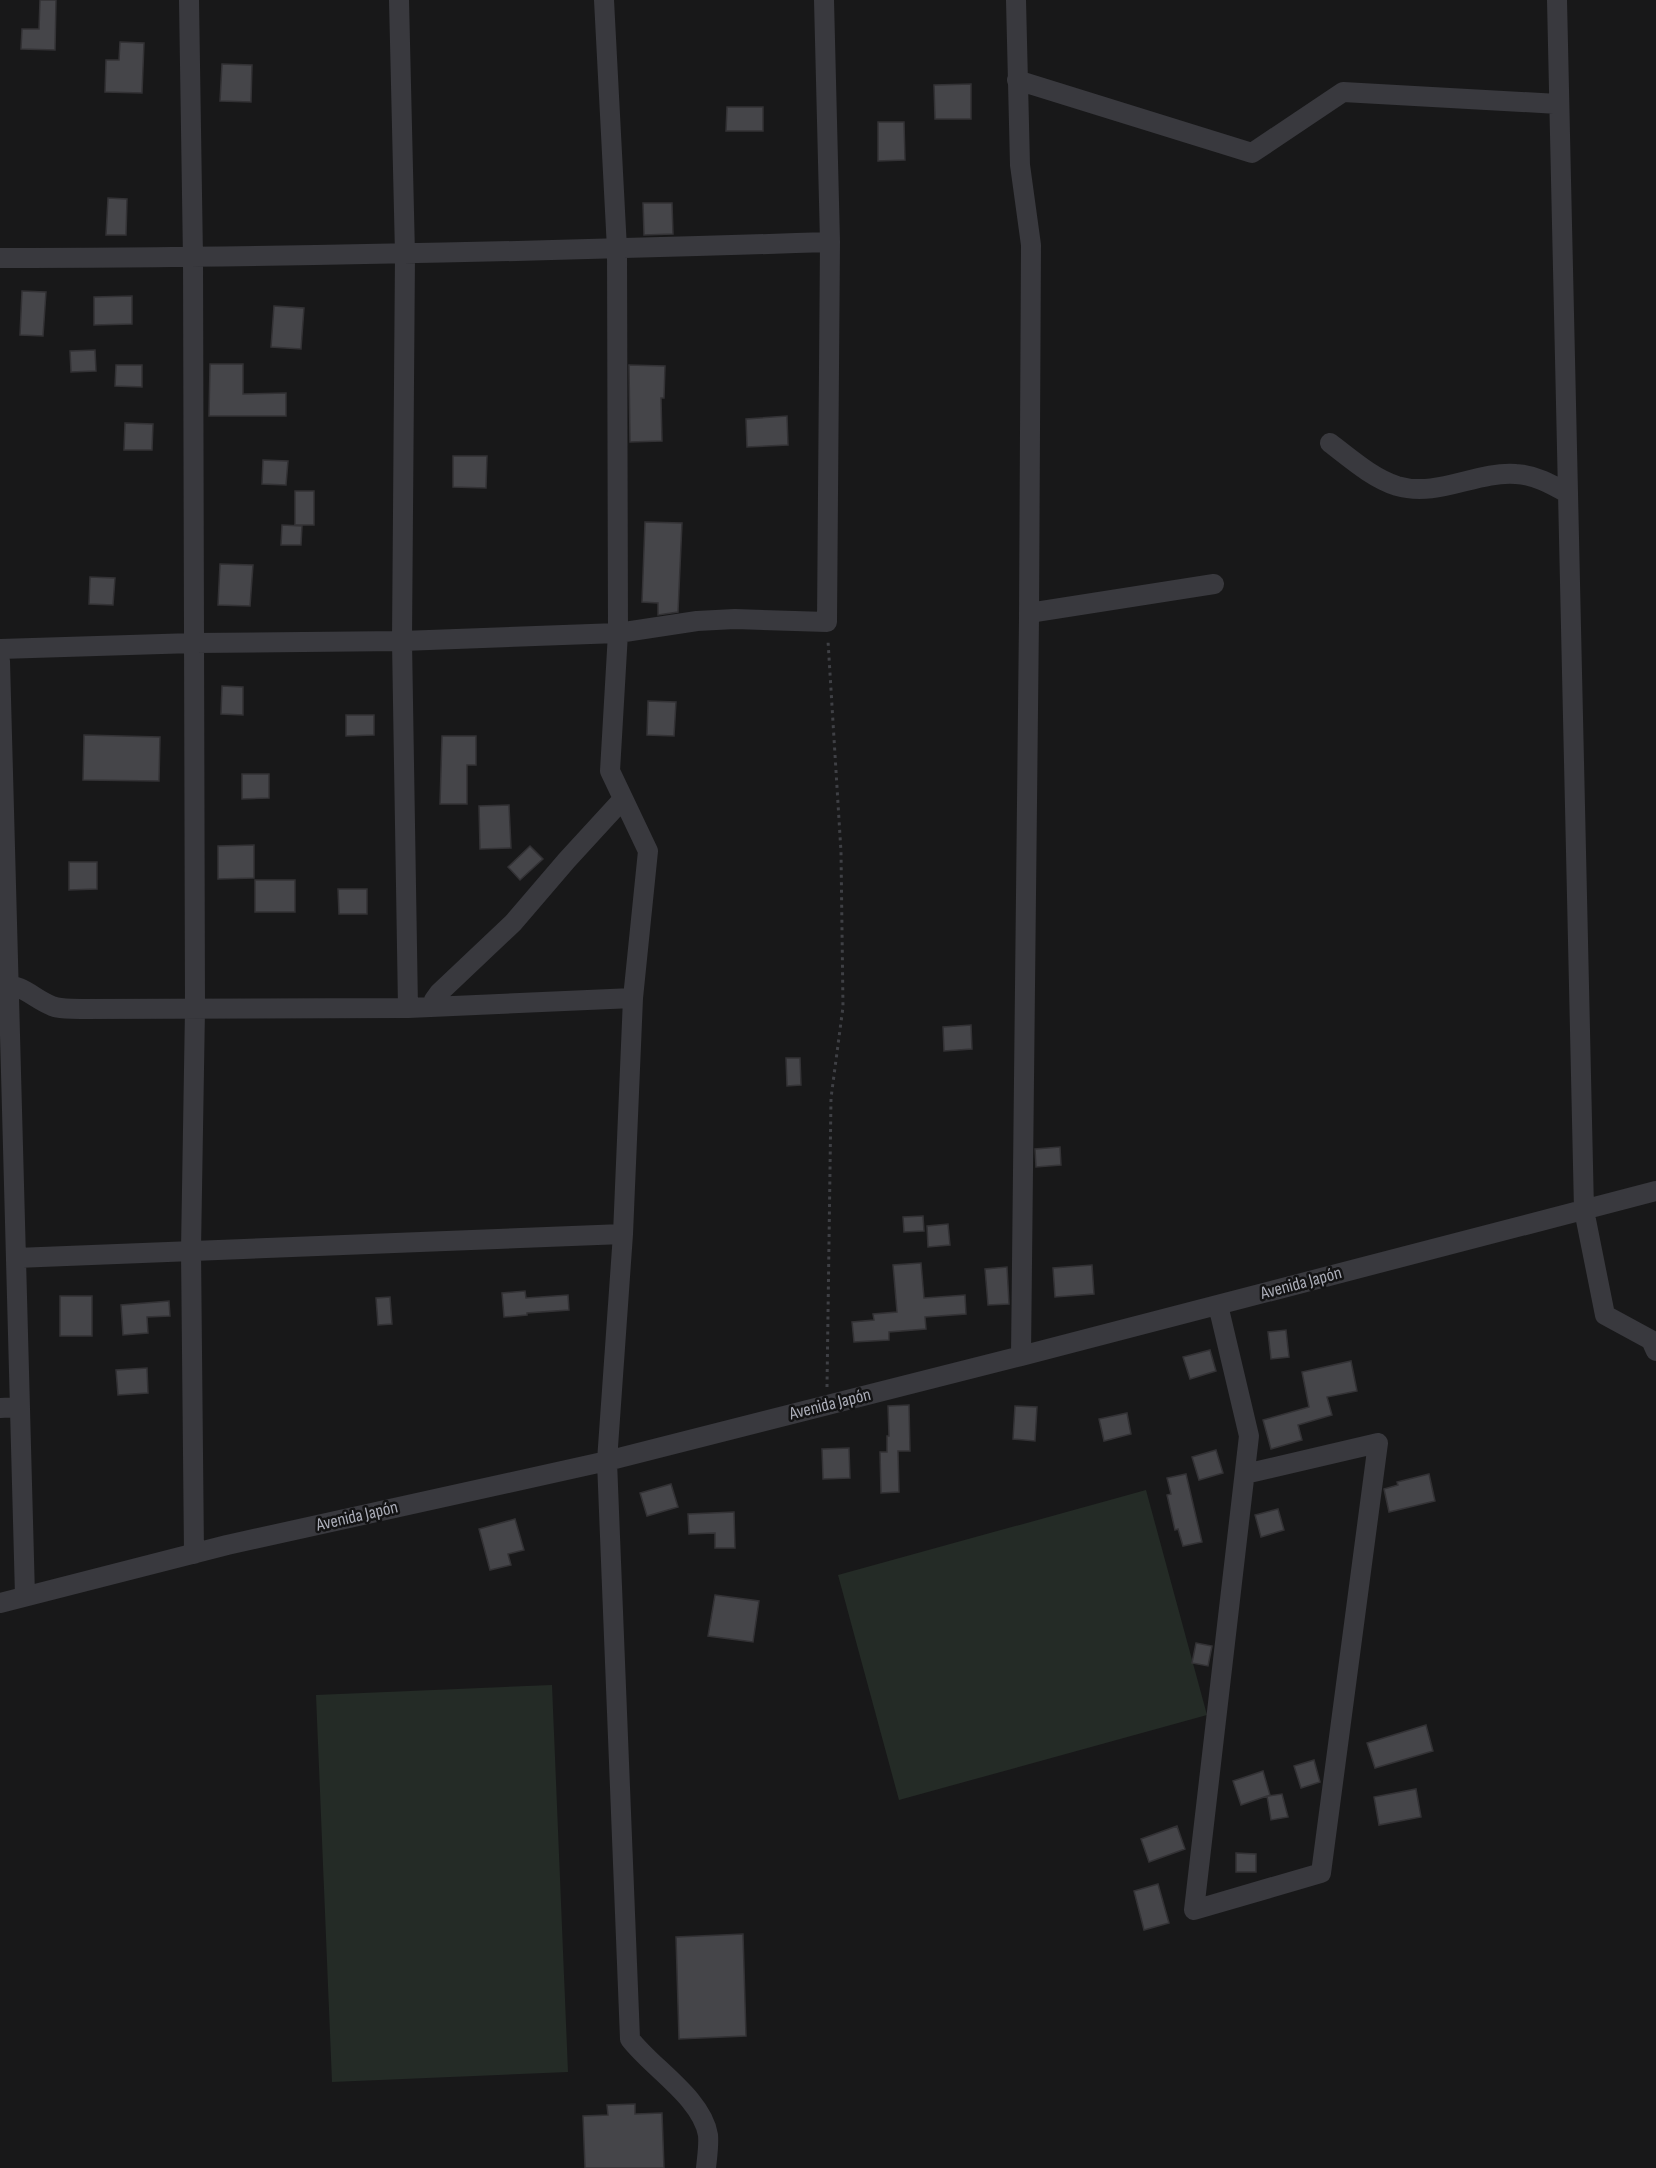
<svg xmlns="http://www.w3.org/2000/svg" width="1656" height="2168" viewBox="0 0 1656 2168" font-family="'Sofia Sans Condensed',sans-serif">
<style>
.green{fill:#242b26}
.building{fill:#454549;stroke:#333235;stroke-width:1.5}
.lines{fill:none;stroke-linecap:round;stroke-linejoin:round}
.path{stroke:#3f4045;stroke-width:3;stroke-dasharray:3 4.5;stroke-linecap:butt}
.minor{stroke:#39393e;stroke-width:20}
.labels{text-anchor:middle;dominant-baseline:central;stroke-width:5;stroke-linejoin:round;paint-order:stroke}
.street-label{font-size:18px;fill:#abadb8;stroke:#131314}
</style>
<rect width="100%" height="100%" fill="#181819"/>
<path class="green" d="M1146 1490 1207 1715 899 1800 838 1575Z
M552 1685 568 2072 332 2082 316 1695Z"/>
<path class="building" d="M40 0H56L55 50 21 49 22 29H39Z
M120 42 144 43 142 93 105 92 106 60H119Z
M222 64 252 65 251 102 220 101Z
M971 84V119H935L934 85Z
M727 107H763V131H726Z
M878 122H904L905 160 878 161Z
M108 198 127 199 126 235H106Z
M643 203H672L673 234 644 235Z
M22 291 46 292 43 336 20 335Z
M132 296V324L94 325V297Z
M274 306 304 308 301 349 271 347Z
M95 350 96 371 71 372 70 351Z
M210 364H243V394L286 393V416H209Z
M116 365H142V387L115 386Z
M629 365 665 366 664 398H661L662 441 630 442Z
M787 416 788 445 747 447 746 419Z
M125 423 153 424 152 450H124Z
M453 456H487L486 488 453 487Z
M263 460 288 461 286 485 262 484Z
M295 491H314V525H295Z
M645 522 682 523 678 612 658 615V603L642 602Z
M282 525 302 526 301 545H281Z
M220 564 253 565 250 606 218 605Z
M90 577 115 578 113 605 89 604Z
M222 686 243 687V715L221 714Z
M648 701 676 702 674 736 647 735Z
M346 715H374V735L346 736Z
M84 735 160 737 159 781 83 780Z
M442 736H476V765H467V804H440Z
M242 774H269V798L242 799Z
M509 805 511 848 480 849 479 806Z
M254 845V878L218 879V846Z
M530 846 543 859 520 880 508 867Z
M69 862H97V889L69 890Z
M255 880H295V912H255Z
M338 889H367V914H339Z
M971 1025 972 1049 944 1051 943 1027Z
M786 1058H800L801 1085 787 1086Z
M1060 1147 1061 1165 1036 1167 1035 1149Z
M923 1216 924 1231 904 1232 903 1217Z
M948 1224 950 1245 928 1247 927 1226Z
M921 1263 924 1298 965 1295 966 1314 925 1317 926 1329 889 1332V1340L854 1342 852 1322 874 1320 873 1314 897 1312 893 1265Z
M1092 1265 1094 1294 1055 1297 1053 1268Z
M1007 1267 1009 1304 988 1305 985 1269Z
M525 1291 526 1298 568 1295 569 1310 527 1313V1315L504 1317 502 1293Z
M60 1296H92V1336H60Z
M390 1297 392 1324 378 1325 376 1298Z
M169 1301 170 1316 147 1317 148 1333 123 1335 121 1305Z
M1286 1330 1289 1357 1271 1359 1268 1332Z
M1210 1350 1216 1371 1190 1379 1183 1357Z
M1351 1361 1357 1391 1327 1397 1332 1415 1298 1425 1302 1440 1271 1449 1263 1420 1309 1407 1302 1372Z
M147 1368 148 1393 118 1395 116 1370Z
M909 1405 910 1451H898L899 1492 881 1493 880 1452H887V1436H889L888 1406Z
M1015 1406 1037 1407 1035 1441 1013 1439Z
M1127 1413 1131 1434 1104 1441 1099 1419Z
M849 1448 850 1478 823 1479 822 1449Z
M1216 1450 1223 1473 1199 1480 1192 1457Z
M1186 1474 1202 1542 1183 1546 1178 1529 1175 1530 1167 1495 1171 1494 1167 1478Z
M1429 1474 1435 1501 1389 1512 1384 1489 1398 1485 1397 1482Z
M671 1484 678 1507 647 1516 640 1493Z
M1278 1509 1284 1530 1261 1537 1255 1515Z
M734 1512 735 1548H715V1533L689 1534 688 1514Z
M515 1519 524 1550 508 1554 511 1565 490 1570 479 1529Z
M715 1595 759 1601 753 1642 708 1636Z
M1196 1643 1212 1646 1208 1666 1192 1663Z
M1426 1725 1433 1751 1375 1768 1367 1743Z
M1314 1760 1320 1782 1301 1788 1294 1766Z
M1263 1771 1270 1795 1268 1796 1282 1794 1288 1817 1271 1820 1267 1796 1241 1805 1233 1781Z
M1416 1789 1421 1817 1379 1825 1374 1797Z
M1177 1826 1185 1849 1149 1862 1141 1839Z
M1236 1853 1256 1854V1872H1236Z
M1158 1884 1169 1923 1144 1930 1134 1891Z
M743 1934 746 2036 679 2039 676 1937Z
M635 2104V2114L662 2113 664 2168H585L583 2116 608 2115 607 2105Z"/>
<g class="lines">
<path class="path" d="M827 1387 831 1098 843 1007 841 852 828 641"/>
<path class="minor" d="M189 0 193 258 195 1009 191 1250 194 1554
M399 0 405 254 402 641 408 1008
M604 0 617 249 618 633 610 771 648 851 633 998 623 1234 607 1461 630 2039C652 2068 702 2098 708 2135 709 2146 707 2158 706 2168
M1016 0 1020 165 1031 245 1029 618 1021 1356
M1557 0 1584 1210 1605 1315 1651 1340 1656 1351
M1017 80 1252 153 1343 92 1558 104
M0 258C277 258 553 251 830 242
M1330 443C1350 458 1372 478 1397 486 1438 498 1476 471 1516 474 1535 475 1551 484 1567 493
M1029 613 1214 584
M0 649 194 643 402 641 618 633 697 621 735 619 827 622 830 242 824 0
M0 661 25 1596
M0 984C25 985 32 998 52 1006 61 1010 72 1008 81 1009L408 1008 633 998
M432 1007 434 1000 439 993 513 923 567 860 623 799
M16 1258 623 1234
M1218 1305 1249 1436 1194 1910 1321 1873 1378 1443 1245 1474
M0 1408 20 1407
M0 1603 227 1545 607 1461 1021 1356 1656 1191"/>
</g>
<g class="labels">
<g class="street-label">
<text transform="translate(1301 1283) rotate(-15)">Avenida Japón</text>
<text transform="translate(830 1404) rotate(-14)">Avenida Japón</text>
<text transform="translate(357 1516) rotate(-13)">Avenida Japón</text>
</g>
</g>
</svg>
